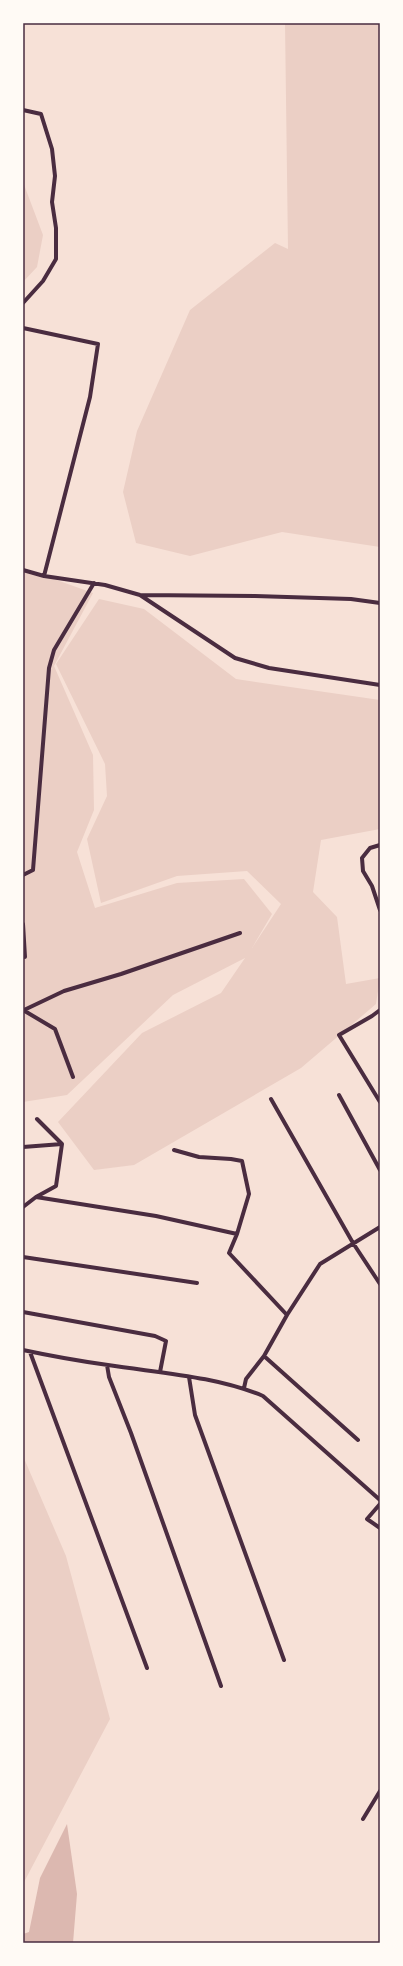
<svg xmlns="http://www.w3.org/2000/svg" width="403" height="1966" viewBox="0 0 403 1966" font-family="'Open Sans',sans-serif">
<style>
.green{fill:#ebcfc5}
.water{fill:#dcb8b0}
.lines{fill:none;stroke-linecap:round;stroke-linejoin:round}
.minor{stroke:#4a2c40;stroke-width:4}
.neatline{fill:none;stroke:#4a2c40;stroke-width:1.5}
</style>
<rect width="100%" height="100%" fill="#f7e1d7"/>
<path class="green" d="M285 23H380V547L282 532 190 556 136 543 123 492 137 431 190 310 275 243 288 249Z
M23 182 43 235 37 267 23 282Z
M23 568 93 593 54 666 93 755 94 810 77 852 95 908 177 883 244 879 272 914 252 948 281 904 247 871 177 876 101 903 87 839 107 796 105 764 56 664 99 599 144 609 236 679 380 700V829L321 840 313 892 337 917 346 984 380 978 376 1004 301 1068 134 1165 94 1170 58 1122 142 1033 221 993 245 958 173 995 67 1095 23 1102Z
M23 1456 66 1556 110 1719 23 1884Z"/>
<path class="water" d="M67 1824 77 1894 73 1943H23V1934L29 1932 40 1878Z"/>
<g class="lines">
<path class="minor" d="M23 110 41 114 52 149 55 176 52 202 56 228V259L43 281 23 303
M23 328 98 344 90 397 44 576
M23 570 44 576 105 585 140 595 255 596 351 599 380 603
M140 595 235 658 269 668 380 685
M380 845 370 848 362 858 363 871 372 886 380 910
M23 875 33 870 49 668 54 650 94 583
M23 924 25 957
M23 1010 55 1029 73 1077
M24 1010 64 991 121 974 240 933
M380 1010 372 1016 339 1035 380 1102
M339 1095 380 1170
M271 1099 353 1243 380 1284
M23 1147 62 1144
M174 1150 199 1157 231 1159 242 1161 249 1194 237 1234 229 1253 287 1315
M36 1197 156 1216 237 1234
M23 1207 36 1197 56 1186 62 1144 37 1119
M23 1257 197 1283
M23 1312 155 1336 166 1341 160 1372
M23 1350C51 1356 79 1361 108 1365 159 1373 215 1376 263 1396L380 1500
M30 1352 147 1668
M264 1356 358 1440
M107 1365 109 1377 131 1433 221 1686
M189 1377 195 1415 284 1660
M244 1388 246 1379 264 1356 287 1315 320 1264 380 1227
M380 1504 367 1519 380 1528
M363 1819 380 1791"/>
</g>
<rect width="403" height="1966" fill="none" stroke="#fffaf5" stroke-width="48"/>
<rect x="24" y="24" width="355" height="1918" class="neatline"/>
</svg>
